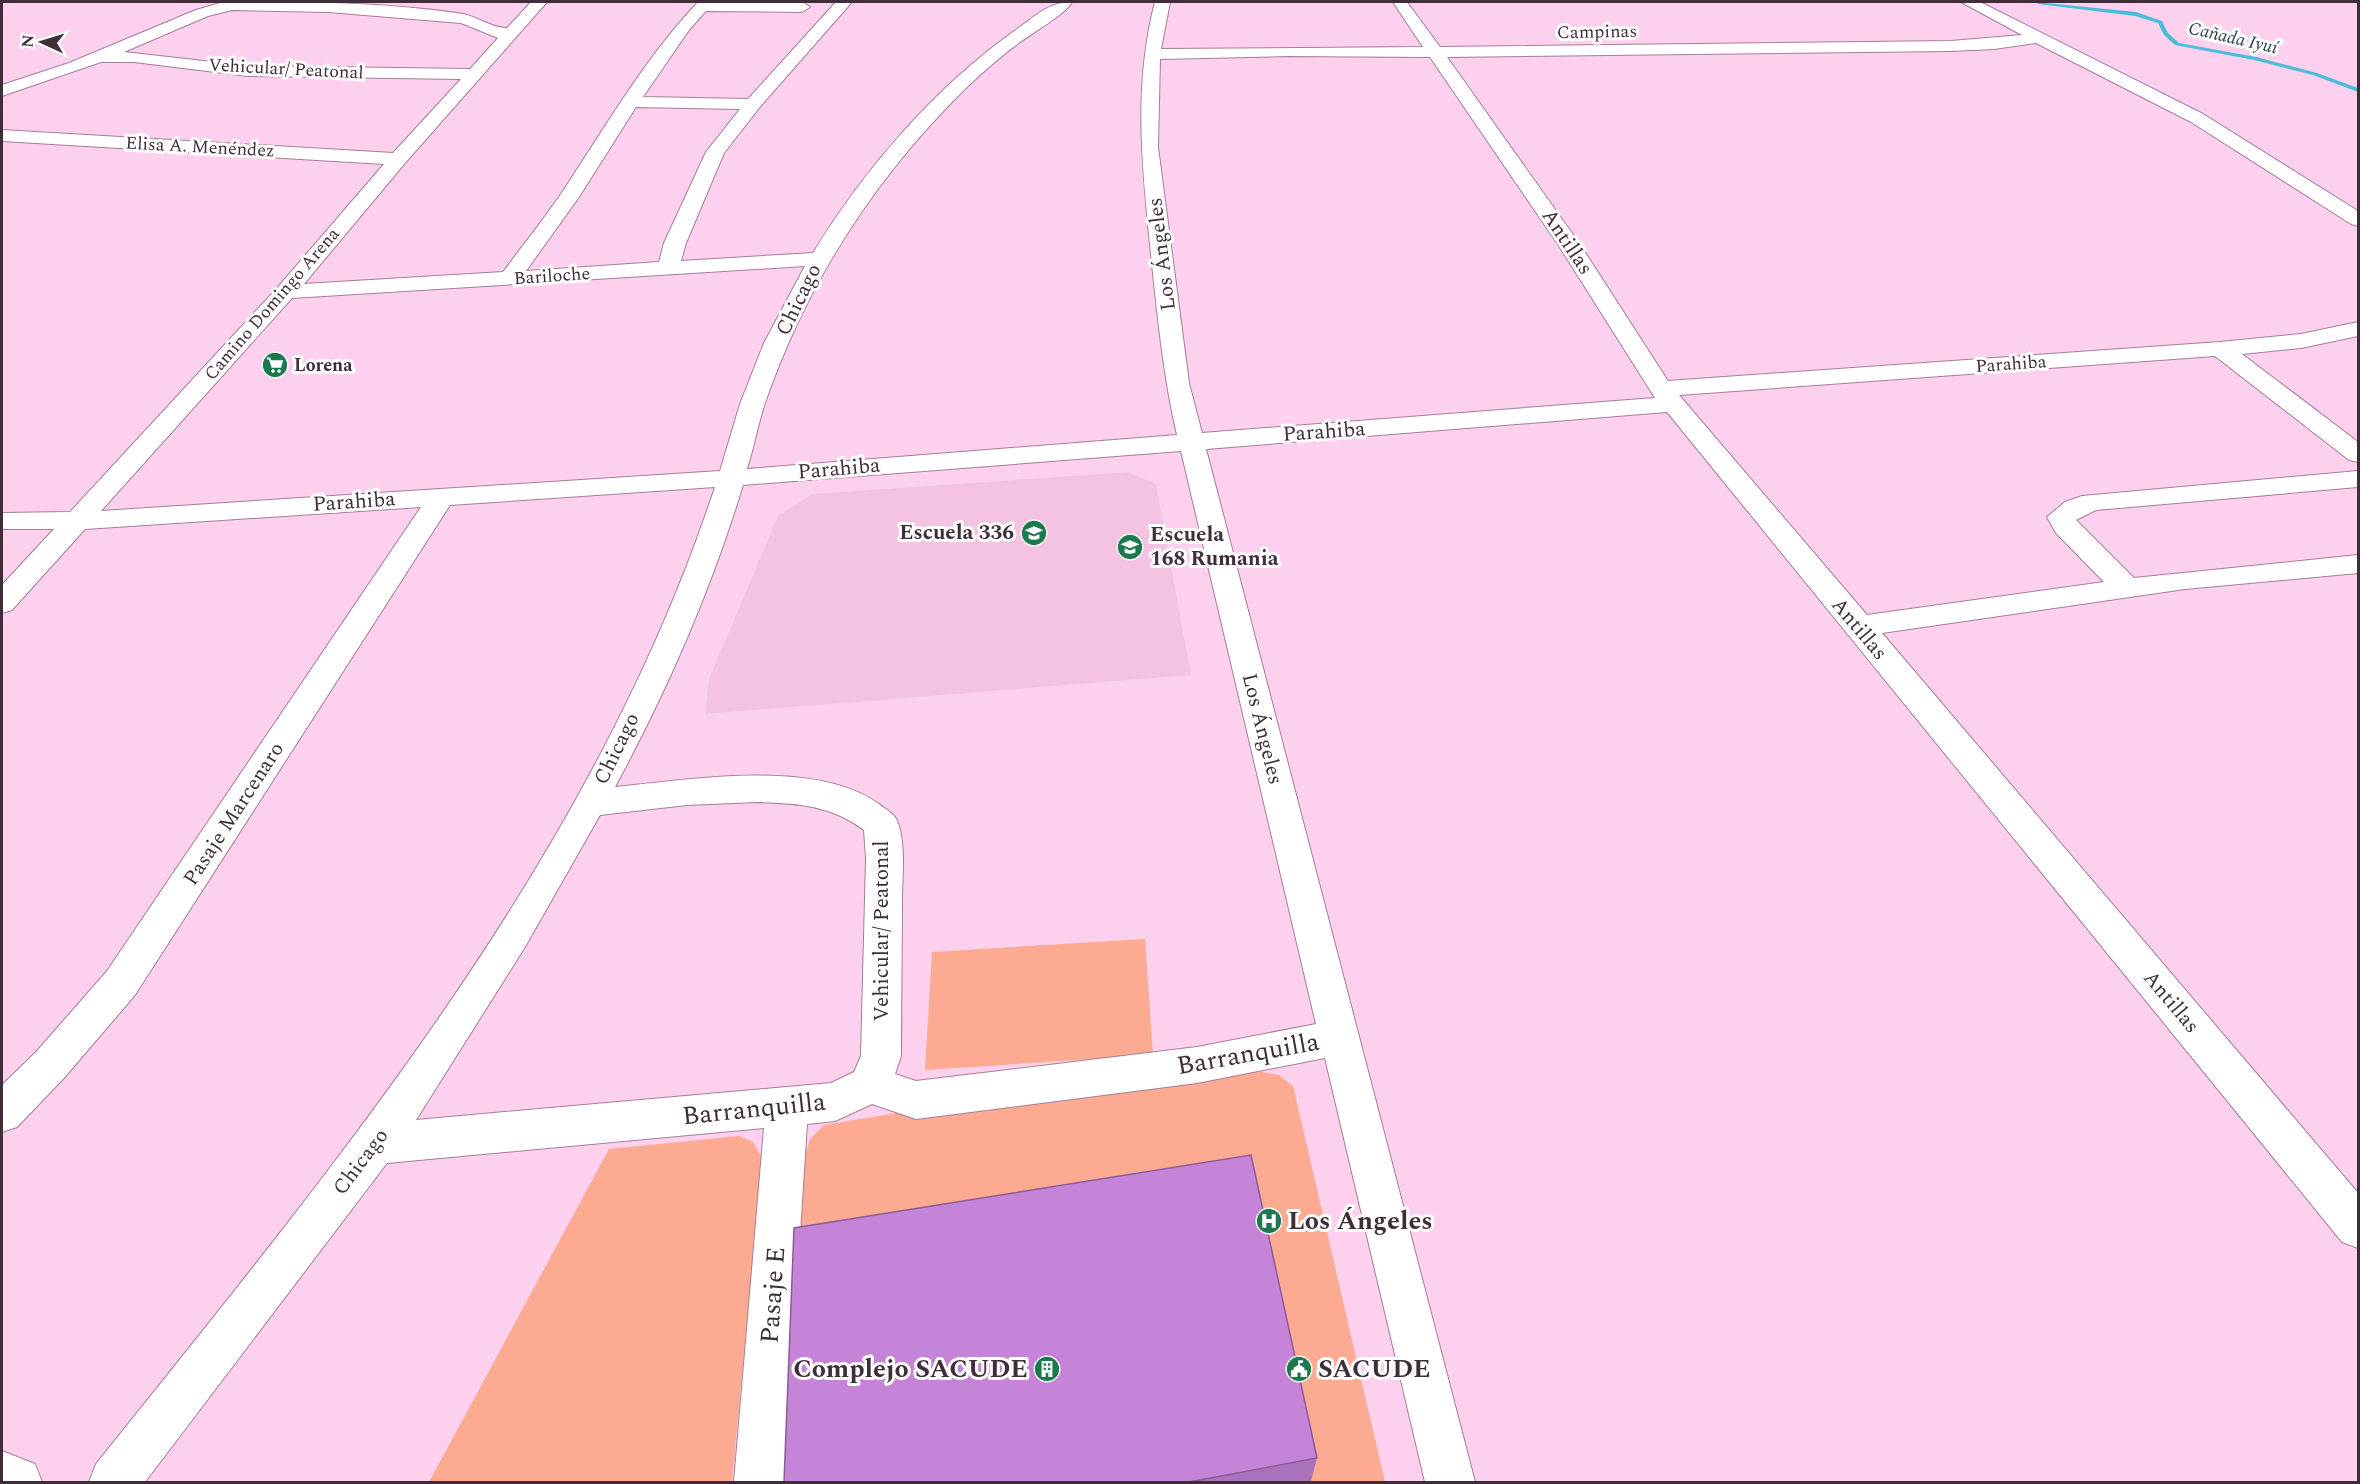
<svg xmlns="http://www.w3.org/2000/svg" width="2360" height="1484" viewBox="0 0 2360 1484" font-family="Spectral,serif">
<style>
.built{fill:#f4c3e4}
.green{fill:#fcab92}
.lines{fill:none;stroke-linecap:round;stroke-linejoin:round}
.stream{fill:#4abddb;fill-rule:evenodd}
.minor-casing{stroke:#a57d98;stroke-width:2}
.minor{fill:#fff;fill-rule:evenodd}
.wall{fill:#aa72ba}
.building{fill:#c684d8;stroke:#8b5c97;stroke-width:1.5}
.labels{text-anchor:middle;dominant-baseline:central;stroke-width:6;stroke-linejoin:round;paint-order:stroke}
.far-street-label{font-size:18px;fill:#3f2e39;stroke:#fff}
.far-water-label{font-size:18px;font-style:italic;fill:#294249;stroke:#fff}
.far-poi-label{font-size:18px;font-weight:bold;fill:#3f2e39;stroke:#fff;text-anchor:start}
.street-label{font-size:21px;fill:#3f2e39;stroke:#fff}
.poi-label{font-size:21px;font-weight:bold;fill:#3f2e39;stroke:#fff;text-anchor:end}
.near-street-label{font-size:26px;fill:#3f2e39;stroke:#fff}
.near-poi-label{font-size:26px;font-weight:bold;fill:#3f2e39;stroke:#fff;text-anchor:start}
</style>
<rect width="100%" height="100%" fill="#fdd1ee"/>
<path class="built" d="M1128 472 1156 484 1191 675 705 714 709 679 778 516 812 494Z"/>
<path class="green" d="M1145 939 1153 1055 925 1070 932 952Z
M1256 1071 1279 1075 1293 1086 1385 1482H779L805 1156 810 1139 824 1125 999 1096Z
M739 1136 753 1142 762 1158 732 1482H429L609 1149Z"/>
<g class="lines">
<path class="stream" d="M2036 2 2136 12 2162 21 2168 33 2179 43 2256 57 2317 73 2358 88V92L2313 75 2254 60 2175 45 2164 35 2158 23 2135 16 2038 4Z"/>
<g class="minor-casing">
<path id="minor" d="M224 2C303 2 385 2 463 14 479 17 491 28 507 28L531 2H547L405 163 304 284 503 272C523 245 544 219 563 191 606 126 645 58 698 2H802L810 7 802 12 706 11 689 30 643 97 748 99 836 2H852L759 108 724 153 686 243 681 261 813 253C865 168 935 87 1017 29 1036 16 1048 2 1072 2 1066 14 1032 33 1019 43 1001 56 983 72 967 87 876 176 807 282 765 403 758 424 754 447 747 469L1177 435C1164 379 1158 322 1152 264 1143 175 1132 89 1155 2H1170L1161 49 1423 47 1393 2H1407L1440 47 1951 41 2022 35 1961 2H1980L2203 114 2358 211V226L2351 224 2191 122 2036 43 1994 49 1951 51 1447 57 1581 246 1668 381 2220 342 2301 334 2358 322V336L2301 348 2242 354 2358 442V462L2349 460 2215 356 1679 395 1867 615 2104 582 2056 533 2047 517 2065 502 2082 496 2358 471V487L2096 510 2076 520 2134 578 2358 555V573L2185 589 1882 633 2358 1193V1248L2342 1242 1667 412 1206 449 1475 1482H1425L1325 1058 1197 1083 916 1119 872 1104 835 1121 807 1124 784 1482H734L764 1128 387 1163 145 1482H89L96 1464C336 1164 593 858 715 487L450 505 135 995 64 1078 17 1127 2 1132V1085L36 1052 107 971 421 507 85 529 12 610 2 613V585L54 529H2V513L70 512 278 287 384 164 2 141V130L393 153 461 79 248 76 134 62H101L2 96V85L69 63 196 10ZM232 10 328 12 461 23 498 38 470 69 248 66 124 52 208 16ZM1288 56 1430 57 1559 246 1655 398 1202 433 1189 383 1158 147 1160 59ZM636 107 740 109 706 152 664 243 659 262 526 271 579 197ZM805 266 764 343 740 404 720 471 101 511 292 298ZM1181 451 1316 1024 1197 1047 916 1081 895 1074 901 1056C901 1004 902 952 902 901 902 877 906 846 898 823 895 814 887 810 879 804 815 758 689 780 615 787 667 691 711 590 743 485ZM757 802C796 803 831 805 864 830L866 859 861 1056 854 1072 831 1083 416 1120 525 947 600 815 687 805Z
M2 1451 35 1464 42 1482H2Z"/>
</g>
<use href="#minor" class="minor"/>
</g>
<path class="wall" d="M1317 1458 1311 1481 1303 1482H784Z"/>
<path class="building" d="M1251 1155 1317 1458 1189 1482H784L794 1228Z"/>
<defs>
<g id="supermarket-disc" transform="scale(1.35)"><circle r="9.5" fill="#1c794f" stroke="#fff"/><path d="M-6-5.5h2.5l.6 2H6L4.5 2H-2.5L-4.4-4H-6ZM-1.5 3.2a1.3 1.3 0 1 0 .1 0ZM3 3.2a1.3 1.3 0 1 0 .1 0Z" fill="#fff"/></g>
<g id="school-disc" transform="scale(1.35)"><circle r="9.5" fill="#1c794f" stroke="#fff"/><path d="M0-5L7-2L0 1L-7-2ZM-4 1L0 2.5L4 1V4Q0 6-4 4Z" fill="#fff"/></g>
<g id="hospital-disc" transform="scale(1.35)"><circle r="9.5" fill="#1c794f" stroke="#fff"/><path d="M-5-5h3v3.5h4V-5h3V5h-3V1.5h-4V5h-3Z" fill="#fff"/></g>
<g id="building-disc" transform="scale(1.35)"><circle r="9.5" fill="#1c794f" stroke="#fff"/><path d="M-4-6H4V6H1V3H-1V6H-4ZM-2.5-4.3h1.7v1.8h-1.7ZM.8-4.3h1.7v1.8H.8ZM-2.5-1h1.7V.8h-1.7ZM.8-1h1.7V.8H.8Z" fill="#fff"/></g>
<g id="civic-disc" transform="scale(1.35)"><circle r="9.5" fill="#1c794f" stroke="#fff"/><path d="M-.6-6.5H3V-4.5H.6V-3L4-1V1h2V6H-6V1h2V-1L-.6-3ZM-1.2 2.5V6h2.4V2.5Z" fill="#fff"/></g>
</defs>
<g fill-rule="evenodd">
<use href="#supermarket-disc" x="275" y="365"/>
<use href="#school-disc" x="1034" y="533"/>
<use href="#school-disc" x="1130" y="547"/>
<use href="#hospital-disc" x="1269" y="1221"/>
<use href="#building-disc" x="1047" y="1369"/>
<use href="#civic-disc" x="1299" y="1369"/>
</g>
<g class="labels">
<g class="far-street-label">
<text transform="translate(1597 32) rotate(-1)">Campinas</text>
<text transform="translate(286 69) rotate(3)">Vehicular/ Peatonal</text>
<text transform="translate(200 147) rotate(3)">Elisa A. Menéndez</text>
<text transform="translate(552 276) rotate(-4)">Bariloche</text>
<text transform="translate(272 304) rotate(-49)">Camino Domingo Arena</text>
<text transform="translate(2011 364) rotate(-4)">Parahiba</text>
</g>
<g class="far-water-label">
<text transform="translate(2233 38) rotate(13)">Cañada Iyuí</text>
</g>
<g class="far-poi-label">
<text x="294" y="365">Lorena</text>
</g>
<g class="street-label">
<text transform="translate(1567 242) rotate(56)">Antillas</text>
<text transform="translate(1162 254) rotate(-97)">Los Ángeles</text>
<text transform="translate(799 300) rotate(-64)">Chicago</text>
<text transform="translate(1324 432) rotate(-4)">Parahiba</text>
<text transform="translate(839 469) rotate(-5)">Parahiba</text>
<text transform="translate(354 502) rotate(-4)">Parahiba</text>
<text transform="translate(1859 629) rotate(50)">Antillas</text>
<text transform="translate(1262 729) rotate(76)">Los Ángeles</text>
<text transform="translate(617 749) rotate(-64)">Chicago</text>
<text transform="translate(234 814) rotate(-57)">Pasaje Marcenaro</text>
<text transform="translate(882 931) rotate(-90)">Vehicular/ Peatonal</text>
<text transform="translate(2171 1002) rotate(50)">Antillas</text>
<text transform="translate(361 1162) rotate(-53)">Chicago</text>
</g>
<g class="poi-label">
<text x="1014" y="533">Escuela 336</text>
<text x="1150" y="535" text-anchor="start">Escuela<tspan x="1150" dy="24">168 Rumania</tspan></text>
</g>
<g class="near-street-label">
<text transform="translate(1248 1054) rotate(-10)">Barranquilla</text>
<text transform="translate(754 1109) rotate(-6)">Barranquilla</text>
<text transform="translate(773 1295) rotate(-86)">Pasaje E</text>
</g>
<g class="near-poi-label">
<text x="1288" y="1221">Los Ángeles</text>
<text x="1028" y="1369" text-anchor="end">Complejo SACUDE</text>
<text x="1318" y="1369">SACUDE</text>
</g>
</g>
<rect width="2360" height="1484" fill="none" stroke="#3f2e39" stroke-width="6"/>
<g transform="translate(42 42) rotate(274)" stroke="#ffffff" stroke-width="4.5" paint-order="stroke">
<path d="M0-4.5L10 22L0 15L-10 22Z" fill="#3f2e39"/>
<text y="-9" font-size="16" font-weight="bold" text-anchor="middle" fill="#3f2e39">N</text>
</g>
</svg>
